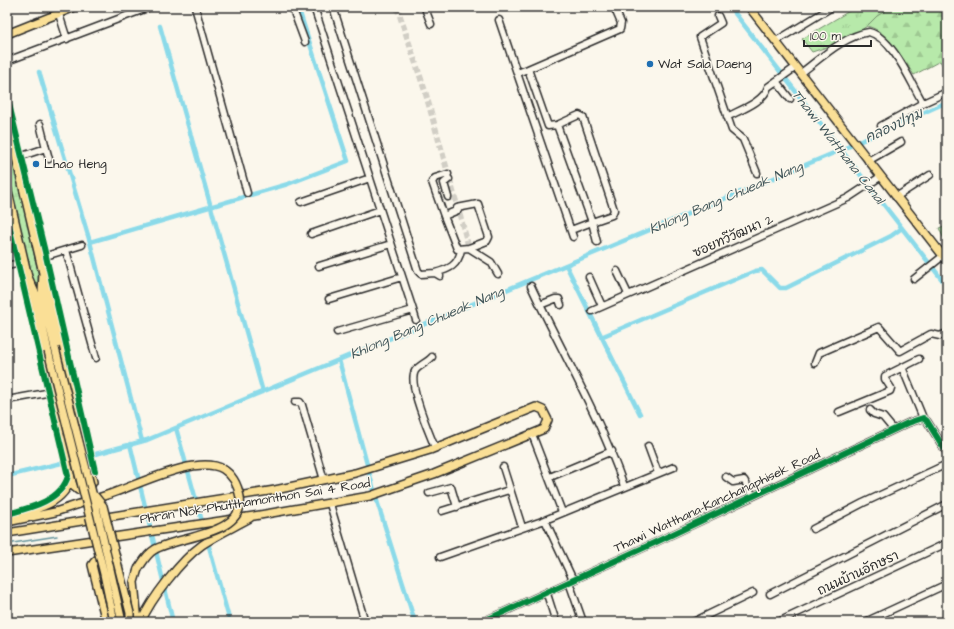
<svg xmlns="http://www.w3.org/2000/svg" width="954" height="629" viewBox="0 0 954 629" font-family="'Architects Daughter','Playpen Sans Thai',sans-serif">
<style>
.built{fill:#e8e6ee}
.grass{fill:url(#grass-tufts);stroke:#718a6a}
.forest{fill:url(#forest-firs);stroke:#718a6a}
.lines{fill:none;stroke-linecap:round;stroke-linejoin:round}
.stream{stroke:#65949d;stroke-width:1.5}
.canal{stroke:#8bdae9;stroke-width:4.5}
.minor-tunnel{stroke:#d1cec5;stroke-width:6;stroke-dasharray:6 3;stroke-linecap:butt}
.minor-casing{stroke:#2b2b2b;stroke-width:9}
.major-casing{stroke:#2b2b2b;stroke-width:10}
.minor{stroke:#fbf7ec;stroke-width:6}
.major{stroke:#fadf96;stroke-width:7}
.major-bridge-casing{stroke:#2b2b2b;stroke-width:10;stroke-linecap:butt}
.major-bridge{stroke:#fadf96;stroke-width:7}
.cycleway-casing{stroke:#fbf7ec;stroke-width:8}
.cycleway{stroke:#00873e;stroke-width:6}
.poi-dot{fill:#1f6fb2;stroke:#fbf7ec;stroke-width:1.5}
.labels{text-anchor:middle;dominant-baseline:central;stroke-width:3;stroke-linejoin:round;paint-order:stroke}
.poi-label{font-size:13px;fill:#2b2b2b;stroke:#fbf7ec;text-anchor:start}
.street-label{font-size:13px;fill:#2b2b2b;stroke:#fbf7ec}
.water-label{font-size:14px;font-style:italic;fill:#43575a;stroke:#fbf7ec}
</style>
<defs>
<pattern id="grass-tufts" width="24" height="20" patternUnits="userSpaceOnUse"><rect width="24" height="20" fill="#b7e9aa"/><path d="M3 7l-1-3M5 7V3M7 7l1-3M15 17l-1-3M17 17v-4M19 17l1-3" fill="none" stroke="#9ec892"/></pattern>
<pattern id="forest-firs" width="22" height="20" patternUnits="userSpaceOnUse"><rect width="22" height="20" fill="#b7e9aa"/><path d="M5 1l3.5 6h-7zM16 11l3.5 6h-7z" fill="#9ec892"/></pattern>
</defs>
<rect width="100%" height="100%" fill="#fbf7ec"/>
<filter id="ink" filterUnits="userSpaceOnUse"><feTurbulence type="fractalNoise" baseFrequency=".025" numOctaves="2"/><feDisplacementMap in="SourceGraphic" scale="8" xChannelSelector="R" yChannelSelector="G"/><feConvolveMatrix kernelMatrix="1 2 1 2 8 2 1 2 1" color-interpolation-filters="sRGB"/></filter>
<g filter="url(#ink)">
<path class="built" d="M7 212 22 268 7 271Z"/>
<path class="grass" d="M856 7H892C883 13 876 20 867 26 851 38 831 46 812 52L802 39Z
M7 153 13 159 38 272V290L32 281 7 169Z"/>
<path class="forest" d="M892 7H947V73L940 61 914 75C901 57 890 32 867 26L877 16Z
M947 225V246L939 228Z"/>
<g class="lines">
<path class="stream" d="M7 544 57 536"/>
<path class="canal" d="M730 7 947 286
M160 26 263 392
M39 72 90 242 142 441
M90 242 288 184 348 161 298 7
M566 265 640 414
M601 337 755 271 762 270 780 288H786L891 236 902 228
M339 360 376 498 415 622
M176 428 230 622
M130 444 173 622
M7 476 70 461 147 440 841 150 947 102"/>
<path class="minor-tunnel" d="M397 7 425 91 469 248"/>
<g class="minor-casing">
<path id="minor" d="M195 7 247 193
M292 7 305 42
M314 7 413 310 337 332
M333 7 418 271 421 274 435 273 440 276
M427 7 426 11 431 24
M59 14 67 39
M718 16 721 23 700 37 732 130 743 139 757 173
M499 20 517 73
M776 41 832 7
M7 61 150 7
M528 69 517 73 573 237
M801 73C821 58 844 36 869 32 893 38 911 83 923 103L947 92
M776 81 790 99
M727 117C740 110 764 102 768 87L796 67
M40 124 46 148
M557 125 592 222 571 230
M881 126 923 103
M16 158 46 148 49 159
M868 161 901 142
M448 197 444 183 449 179
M896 197 930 175
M301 202 370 178
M457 208 478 204 489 237 487 241 469 248 457 249 444 216 458 210
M444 216 432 182 435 178 448 174
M311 234 380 210
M597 242 592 222 612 215 614 210 583 117 579 115 557 125 548 126 528 69 620 29 621 23 614 7
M469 248 491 262 498 274
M66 250 96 358
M39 258 82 245
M7 266 24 262
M319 266 391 244
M617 271 628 294
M435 273C449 269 458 266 461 250
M589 277 602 306
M914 279 943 256
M531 286C563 354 599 415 624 486
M329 299 402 277
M540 305 555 299H559L561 305
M413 310 416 320
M592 311 848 198 880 177
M432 357C428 362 418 366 415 371 407 384 430 434 435 448
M815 363 819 353 879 327 900 351 931 334 940 336 947 333
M902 367 923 418
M7 400 52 392
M295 402H300L302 405 324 480
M870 410 874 414 883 417 893 429
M839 412 890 391 891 388 885 379V376L919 359
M532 434 562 512
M648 446 658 473
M503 467 522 527
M550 477 612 451
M726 477 733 482 744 480 753 496
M429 493 451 487 457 507
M330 504 365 622
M442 511 509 490
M545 520 573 580
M813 529 863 503 947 464
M440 557 545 520 674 467
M569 582 583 622
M547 594 556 622
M770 594 947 504
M482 622 654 543 908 423 923 418 927 421 947 453
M693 622 753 593
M778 622 947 543
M865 622 947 584"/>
</g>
<g class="major-casing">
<path id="major" d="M749 7 947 261
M7 34 75 7
M7 119 43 273 42 293 55 348
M7 187 28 277 36 295 48 351
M28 277 29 295 73 486 78 490C85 491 90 489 93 482L43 273
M7 517C32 510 63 506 71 478
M7 522 55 512 110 494
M7 533 275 490 355 473 430 450 536 407 543 410 548 420 544 429 434 474 370 496 254 516 7 553
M138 569 134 582 138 622
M7 622H8
M106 622 92 565C97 557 105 554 113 559L129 622
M141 622C151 599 181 560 202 545 216 535 234 527 250 518"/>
</g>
<use href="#minor" class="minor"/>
<use href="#major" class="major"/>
<g class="major-bridge-casing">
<path id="major-bridge" d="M55 348 98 516 122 622
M48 351 104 574 114 622
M110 494C137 485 198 454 223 469 233 475 238 486 240 497 246 536 176 536 154 550 147 554 143 562 138 569
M95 496 103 506 105 514 130 613V622"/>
</g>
<use href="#major-bridge" class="major-bridge"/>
<g class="cycleway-casing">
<path id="cycleway" d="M7 96 45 252 95 471
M7 217 68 476C61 501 30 508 7 514
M482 622 654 543 908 423 923 418 927 421 947 453"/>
</g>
<use href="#cycleway" class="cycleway"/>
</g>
</g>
<g class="poi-dot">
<circle cx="650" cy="64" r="4"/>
<circle cx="36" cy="164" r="4"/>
</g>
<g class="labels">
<g class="poi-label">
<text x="658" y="64">Wat Sala Daeng</text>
<text x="44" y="164">Lhao Heng</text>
</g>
<g class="street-label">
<text transform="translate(733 236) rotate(-24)">ซอยทวีวัฒนา 2</text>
<text transform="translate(255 501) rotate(-9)">Phran Nok-Phutthamonthon Sai 4 Road</text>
<text transform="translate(717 501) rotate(-25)">Thawi Watthana-Kanchanaphisek Road</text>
<text transform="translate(858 573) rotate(-25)">ถนนบ้านอักษรา</text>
</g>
<g class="water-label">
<text transform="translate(894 126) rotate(-25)">คลองปทุม</text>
<text transform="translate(838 147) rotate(52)">Thawi Watthana Canal</text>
<text transform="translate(726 198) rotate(-23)">Khlong Bang Chueak Nang</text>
<text transform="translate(427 323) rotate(-23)">Khlong Bang Chueak Nang</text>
</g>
</g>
<rect width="954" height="629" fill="none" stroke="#fbf7ec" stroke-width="24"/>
<rect x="12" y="12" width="930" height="605" fill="none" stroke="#2b2b2b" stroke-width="1.5" filter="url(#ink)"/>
<path d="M804 40v6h67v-6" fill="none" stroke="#2b2b2b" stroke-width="2"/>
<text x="810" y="40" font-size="12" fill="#2b2b2b" stroke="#fbf7ec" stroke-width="3" paint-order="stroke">100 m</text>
</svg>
